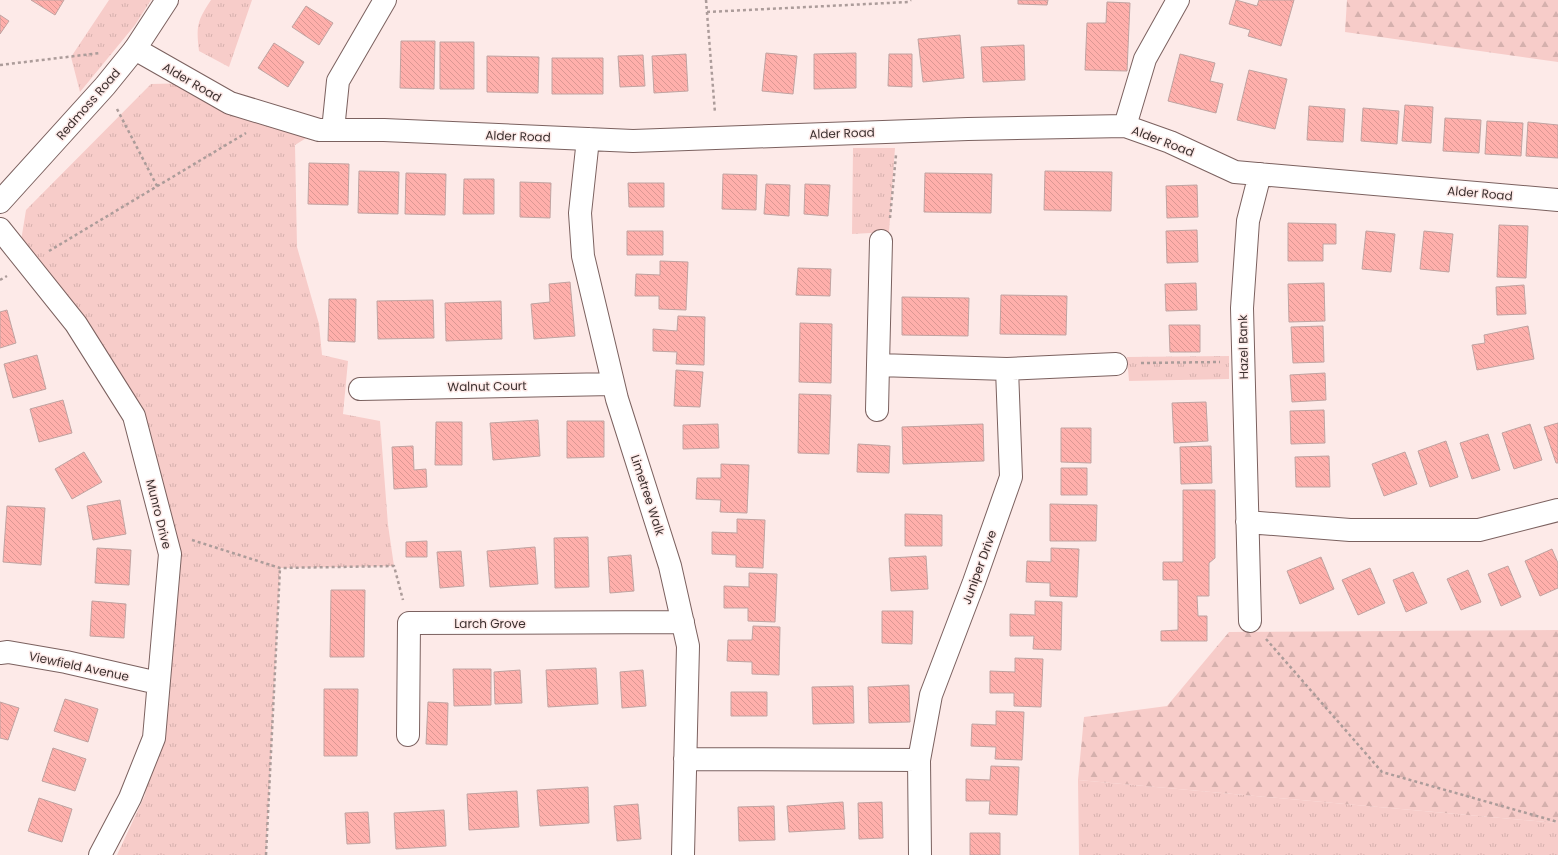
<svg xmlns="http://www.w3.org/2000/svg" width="1558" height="855" viewBox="0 0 1558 855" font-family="Poppins,sans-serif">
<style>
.grass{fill:url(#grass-tufts)}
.forest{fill:url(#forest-firs)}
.building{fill:url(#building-back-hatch);stroke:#c0a3a1}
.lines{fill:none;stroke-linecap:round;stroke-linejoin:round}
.street-casing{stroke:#7b615f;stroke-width:24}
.secondary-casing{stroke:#7b615f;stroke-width:24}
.path{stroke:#ac9c9a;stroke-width:2.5;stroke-dasharray:3 3;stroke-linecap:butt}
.street{stroke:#fff;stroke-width:22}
.secondary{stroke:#fff;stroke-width:22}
.labels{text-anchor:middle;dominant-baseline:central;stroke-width:3;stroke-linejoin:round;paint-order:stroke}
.street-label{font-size:12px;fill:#3c302f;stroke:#fdeae8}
</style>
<defs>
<pattern id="grass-tufts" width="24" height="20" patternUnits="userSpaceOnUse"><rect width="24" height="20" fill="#f7ccc9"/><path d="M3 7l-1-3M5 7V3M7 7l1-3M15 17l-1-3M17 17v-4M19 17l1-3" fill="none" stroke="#d5b0ad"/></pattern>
<pattern id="forest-firs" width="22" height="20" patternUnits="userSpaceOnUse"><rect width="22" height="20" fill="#f7ccc9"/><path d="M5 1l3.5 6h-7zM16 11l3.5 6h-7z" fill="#d5b0ad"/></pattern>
<pattern id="building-back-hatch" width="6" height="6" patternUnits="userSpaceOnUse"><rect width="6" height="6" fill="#ffafab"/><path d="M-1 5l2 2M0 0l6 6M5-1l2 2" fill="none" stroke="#db9793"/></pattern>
</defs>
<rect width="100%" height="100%" fill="#fdeae8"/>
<path class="grass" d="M109 0H151L135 25 80 92 71 57Z
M211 0H252L229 67 199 51C196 26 197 21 211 0Z
M193 83 319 130 295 145 297 247 319 324 322 355 348 361 343 414 380 421 388 525 394 566 280 568 266 855H117L145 795 154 738 170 554 134 416 21 241 26 210 151 84Z
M853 148H895L889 232 852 234Z
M1229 356V379L1129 381 1127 357Z
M1078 780 1558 823V855H1079Z"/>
<path class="forest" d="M1347 0H1558V62L1345 32Z
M1558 630V823L1078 780 1084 717 1167 706 1229 632Z"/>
<path class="building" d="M31 0H64L55 15Z
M1018 0H1048L1047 5 1018 4Z
M1236 0 1257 6 1259 0H1294L1281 46 1248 36 1250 30 1229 24Z
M1107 2 1130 3 1127 71 1085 70 1087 23H1106Z
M306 6 333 23 319 45 292 27Z
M0 15 9 21 0 34Z
M960 35 964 78 923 82 918 39Z
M401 41H435L434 89 400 88Z
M440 42H474V89H440Z
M274 43 304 62 288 87 258 68Z
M1024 45 1025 80 983 82 981 47Z
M766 53 797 56 793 94 762 91Z
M856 53V88L814 89V54Z
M686 54 688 91 654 93 652 56Z
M889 54H912V87L888 86Z
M1180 54 1215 63 1210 81 1223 84 1216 113 1168 101Z
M643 55 645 86 620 87 618 56Z
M487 56 539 57 538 93 487 92Z
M552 58H603V94H552Z
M1249 70 1287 79 1275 129 1237 120Z
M1405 105 1433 107 1431 143 1402 141Z
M1309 106 1345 109 1343 142 1307 140Z
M1363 108 1399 111 1397 144 1361 141Z
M1445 118 1481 120 1479 153 1443 151Z
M1487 121 1523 123 1521 156 1485 154Z
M1528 122 1558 125V158L1526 156Z
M309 163 349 164 348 205 308 204Z
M359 171 399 172 398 214 358 213Z
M1045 171 1112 172 1111 211 1044 210Z
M406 173 446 174 445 215 405 214Z
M925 173 992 174 991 213 924 212Z
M723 174 757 175 756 210 722 209Z
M464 179H494V214H463Z
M520 182 551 183 550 218 520 217Z
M628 183H664V207H629Z
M766 184 790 185 789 216 764 214Z
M805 184 830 185 828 216 804 214Z
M1197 185 1198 217 1167 218 1166 186Z
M1288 223 1336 224V244H1323V261H1288Z
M1499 225 1528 226 1526 278 1497 277Z
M1197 230 1198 262 1167 263 1166 231Z
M627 231H663V255H627Z
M1366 231 1395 234 1391 272 1362 269Z
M1424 231 1453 234 1449 272 1420 269Z
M660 261 688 262 686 310 659 309V296H635L636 274 660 275Z
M798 268 831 269 830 296 796 295Z
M570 282 575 336 534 339 531 304 550 302 549 284Z
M1196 283 1197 310 1166 311 1165 284Z
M1324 283 1325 321 1289 322 1288 284Z
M1524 285 1526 314 1497 315 1496 287Z
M1001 295 1067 296 1066 335 1000 334Z
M902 297 969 298 968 336 902 335Z
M329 299H356L355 342 328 341Z
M433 300 434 338 378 339 377 301Z
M501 301 502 339 446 341 445 303Z
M7 310 16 343 0 348V312Z
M678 316 705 317 704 365 676 364 677 352 653 351V329L677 331Z
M800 323 832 324 831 383 799 382Z
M1169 325H1200V352H1170Z
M1323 326 1324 362 1293 363 1291 327Z
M1528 326 1534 359 1477 370 1472 345 1485 343 1484 335Z
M37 355 46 389 13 398 4 364Z
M676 370 703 372 700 407 674 406Z
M1325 373 1326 400 1292 402 1290 375Z
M799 394 831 395 829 454 798 453Z
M63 400 72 433 39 442 30 409Z
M1206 402 1208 441 1174 443 1172 403Z
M1324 410 1325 443 1291 444 1290 411Z
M538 420 540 456 493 460 490 423Z
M567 421H604V457L567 458Z
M436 422H462V465H435Z
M1558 423V463H1556L1544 427Z
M718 424 719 448 683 449V425Z
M983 424 984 461 903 464 902 427Z
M1530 424 1542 460 1514 469 1502 433Z
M1061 428H1091V463L1061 462Z
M1488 434 1500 470 1472 479 1460 443Z
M1446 441 1458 477 1430 487 1418 451Z
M858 444 890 446 889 473 857 472Z
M413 446 414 470 426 469 427 487 394 489 392 447Z
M1211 446 1212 483 1181 484 1180 447Z
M84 452 102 482 72 499 55 469Z
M1405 452 1417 484 1384 496 1372 464Z
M1329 456 1330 487H1296L1295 457Z
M721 464 749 465 747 513 720 512 721 500 696 499 697 478H721Z
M1061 468H1087V495H1061Z
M1183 490H1215V558L1209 563V596H1197L1198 616H1207V641H1161V631L1178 630V580H1163V562H1183Z
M120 500 126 534 93 540 87 506Z
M1050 504 1097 505 1096 541H1050Z
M7 506 45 508 41 565 3 562Z
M905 514 942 515V546H905Z
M737 519 765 520 763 568 736 567V555L712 554V532L737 533Z
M588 537 589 587 555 588 554 538Z
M427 541V557H406V542Z
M535 547 538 584 490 587 487 551Z
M97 548 131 550 129 585 95 583Z
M1051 548 1079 549 1077 597 1050 596V583L1026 582 1027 561 1051 562Z
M1552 549 1558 563V588L1540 596 1525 561Z
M461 551 464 586 440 588 437 552Z
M631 555 634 591 610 593 608 557Z
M926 556 928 589 891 591 889 558Z
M1321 557 1334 589 1300 604 1287 571Z
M1508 566 1521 597 1501 606 1488 574Z
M1370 568 1385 603 1358 615 1342 580Z
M1468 570 1481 602 1461 610 1447 579Z
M1413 572 1427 603 1406 612 1393 580Z
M749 573 777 574 775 622 748 621V608H724V586L749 587Z
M331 590H365L364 657H330Z
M92 601 126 604 124 638 90 636Z
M1035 601 1062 602 1061 650 1033 649 1034 636H1010V614L1035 615Z
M882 611H913L912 644 882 643Z
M753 626 780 627 779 675 752 674V662L727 661 728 640H752Z
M1015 658 1043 659 1041 707 1014 706V693H990V671L1015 672Z
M596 668 598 704 548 707 546 670Z
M453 669H491V705L454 706Z
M520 670 522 703 495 704 494 672Z
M643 670 646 706 622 708 620 672Z
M909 685 910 722 869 723 868 687Z
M853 686 854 723 813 724 812 687Z
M324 689H358L357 756H324Z
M731 692H767V716H731Z
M65 699 98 709 88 742 54 731Z
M0 702 19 708 8 740 0 738Z
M428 702 448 703 447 745 426 744Z
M996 711 1024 712 1022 760 995 759 996 747 971 746 972 724 996 725Z
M53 748 86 759 75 791 42 781Z
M991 766 1019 767 1017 815 989 814 990 801H966V779L990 780Z
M588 787 589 823 540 826 537 790Z
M517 791 519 827 469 830 467 794Z
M39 798 72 809 62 842 28 831Z
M843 802 845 829 789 832 787 806Z
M882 802 883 838 859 839 858 803Z
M638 804 641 839 617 841 614 806Z
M774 806 775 840 739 841 738 807Z
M444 810 446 846 396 849 394 813Z
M368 812 370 843 347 844 345 813Z
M970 833H1000V855H970Z"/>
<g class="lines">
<g class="street-casing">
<path id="street" d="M135 49 230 103 319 130H384L633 141 968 129 1125 126 1170 142 1235 172 1558 200
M1125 126 1145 59 1178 0
M333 130 338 81 385 0
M588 139 580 213 583 256 617 399 670 566 688 646 683 855
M0 229 76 324 134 416 170 554 154 738 130 798 100 855
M881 241 878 365 1007 369 1116 364
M360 389 613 384
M877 410 878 365
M1247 522 1350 530H1479L1558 510
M1250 621 1242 308 1248 221 1260 174
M0 653 8 652 66 662 158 683
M408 735 409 623 683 622
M685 759 919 760
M920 855 919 760 931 695 974 582 1011 477 1007 369"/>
</g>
<g class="secondary-casing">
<path id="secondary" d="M0 202 105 86 135 49 167 0"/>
</g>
<path class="path" d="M706 0 715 113
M707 12 908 2 911 0
M0 65 100 53
M117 109 157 186
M890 218 896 155
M49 251 246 133
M0 280 7 276
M1141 363 1220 362
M192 540 280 568 394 566 403 600
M1266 639 1382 772 1558 822
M266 855 280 568"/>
<use href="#street" class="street"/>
<use href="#secondary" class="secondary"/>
</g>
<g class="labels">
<g class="street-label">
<text transform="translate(192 82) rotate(30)">Alder Road</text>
<text transform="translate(88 104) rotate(-49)">Redmoss Road</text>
<text transform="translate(842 133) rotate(-2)">Alder Road</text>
<text transform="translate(518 136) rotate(2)">Alder Road</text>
<text transform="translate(1163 141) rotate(21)">Alder Road</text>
<text transform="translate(1480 193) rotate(5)">Alder Road</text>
<text transform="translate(1243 347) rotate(-91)">Hazel Bank</text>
<text transform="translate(487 386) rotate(-1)">Walnut Court</text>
<text transform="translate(648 495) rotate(72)">Limetree Walk</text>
<text transform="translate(159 514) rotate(76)">Munro Drive</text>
<text transform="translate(979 567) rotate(-70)">Juniper Drive</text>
<text x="490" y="623">Larch Grove</text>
<text transform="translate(79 666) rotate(12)">Viewfield Avenue</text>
</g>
</g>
</svg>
